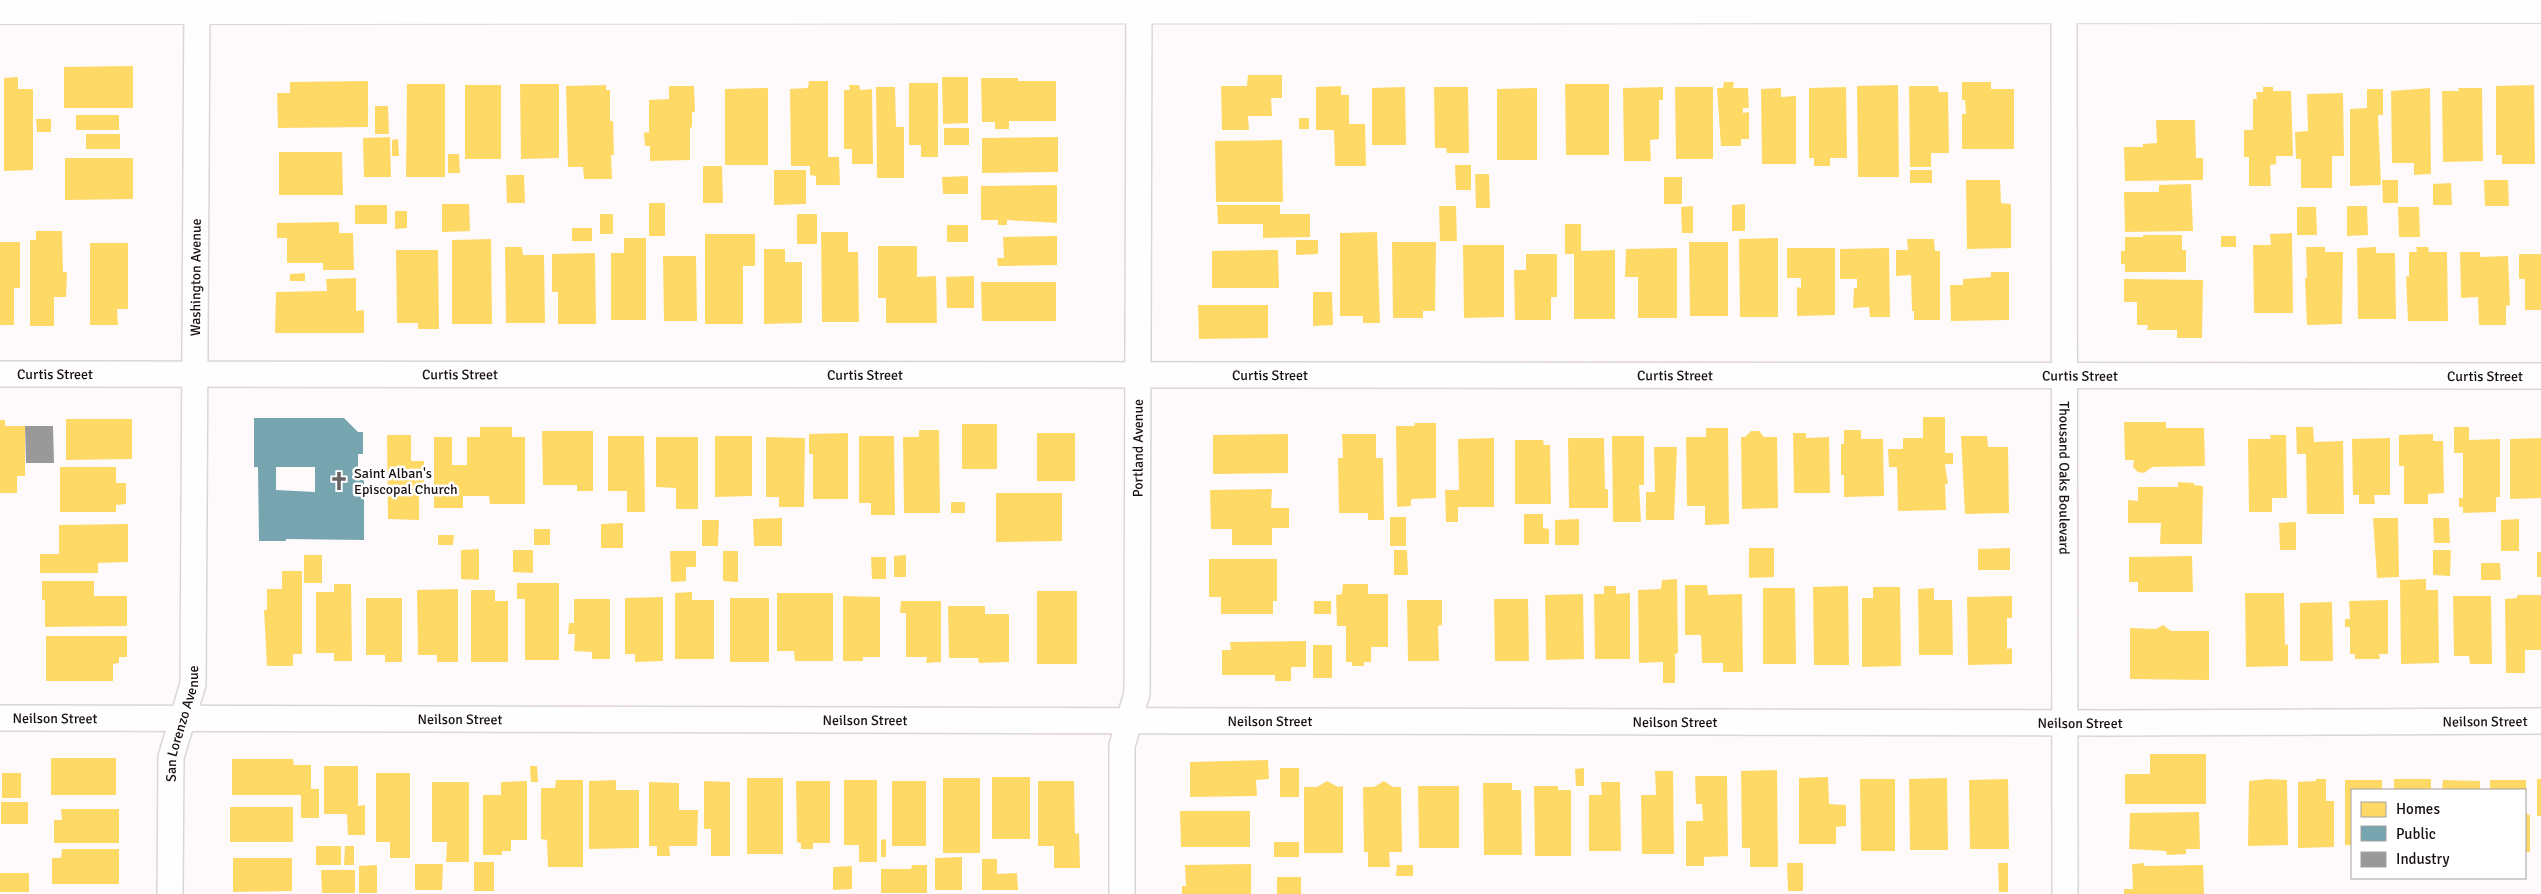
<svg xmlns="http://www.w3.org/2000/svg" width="2541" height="894" viewBox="0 0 2541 894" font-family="Signika,sans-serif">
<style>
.homes{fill:#ffd966}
.public{fill:#76a5af;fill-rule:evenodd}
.industry{fill:#999}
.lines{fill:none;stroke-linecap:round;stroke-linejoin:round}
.street-casing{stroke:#dcd5d8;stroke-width:28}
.secondary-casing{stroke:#dcd5d8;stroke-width:30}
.street{stroke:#fffeff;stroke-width:25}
.secondary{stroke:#fffeff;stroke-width:28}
.labels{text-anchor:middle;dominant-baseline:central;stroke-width:5;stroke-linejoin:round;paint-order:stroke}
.street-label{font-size:14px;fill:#180f12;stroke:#fff}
.poi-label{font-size:14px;fill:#180f12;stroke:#fff;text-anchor:start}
</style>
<rect width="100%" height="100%" fill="#fefafc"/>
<path class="homes" d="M133 66V108H64V67Z
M1248 75H1282V98H1271L1272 116H1248L1249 130H1222L1221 86H1247Z
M18 77V89H33V170L4 171V78Z
M942 77H968V123L943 124Z
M981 78H1018V81H1056V121H1009V129H995V122H982Z
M368 81V127L278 128 277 93H290V82Z
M809 81H828V157H839L840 185H816V176L810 175V166H791L790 89 808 88Z
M1724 82H1734L1733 88H1748L1749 108H1743V113L1749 112V139H1741V146H1721L1717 88H1723Z
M1962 82H1991V89H2014V149H1962V114H1966L1965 100H1962Z
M909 83H938V157H921V145H909Z
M407 84H445V177H406Z
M520 84H559V158L521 159Z
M1565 84H1609V155H1566Z
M465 85H501V159H465Z
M606 85V90H610V121H613L614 155H611L612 179H584L583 167H568L566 86Z
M849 85H859L860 90 872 89 873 164H852V149H844V90H850Z
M1898 85 1899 177H1858L1857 86Z
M2534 85 2535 164H2502V155H2496V86Z
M669 86H694L695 112H692V127L690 128V160L650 161V146H645L644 132 649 133V100L669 99Z
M1341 86V95H1349V124H1365L1366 166H1335L1334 130H1316V87Z
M1909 86H1938L1939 92H1948L1949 153H1931V167H1910Z
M876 87H895L896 127H904V178H877Z
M1405 87 1406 145H1372V88Z
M1434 87H1468L1469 153H1447L1446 148H1435Z
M1663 87V100H1659V139L1650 140 1651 161H1624L1623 88Z
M1675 87H1713V159H1676Z
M1846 87 1847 158H1830V166H1814V158H1809V88Z
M2263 87H2273V91H2291L2293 156H2276V164L2270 165 2271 186H2249V157H2244V130H2253V99H2257L2256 92H2263Z
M768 88V165H725V89Z
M1537 88V160H1497V89Z
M1781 88V97L1796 96V164H1762L1761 89Z
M2430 88 2431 174 2414 175V163H2392L2391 91Z
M2458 88H2482L2483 161 2443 162 2442 91H2459Z
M2367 89H2383V115H2378L2381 185 2350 186V109L2367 108Z
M2343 93 2344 156H2332V188H2301V159H2296L2295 132 2308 131 2307 94Z
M375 106H388L389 134H375Z
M76 115H119V130H76Z
M1299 118H1309V129H1299Z
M36 119H51V132H37Z
M2156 120H2195L2196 158H2203V180L2125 181 2124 147H2143V144L2157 143Z
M944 128H969V145H944Z
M86 134H120V149H86Z
M390 137 391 177H364L363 138Z
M1058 137V172L982 173V138Z
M398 139 399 156H392V140Z
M1282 140 1283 202H1216L1215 141Z
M279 152H342L343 195H279Z
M448 154H459L460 173H448Z
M65 158H133V199L65 200Z
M1455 165H1471V190H1456Z
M703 166H722L723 203H703Z
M774 170H806V204L774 205Z
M1910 170H1932V183H1910Z
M1475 174H1489L1490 208H1476Z
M506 175H524L525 203H507Z
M968 176V194H943L942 177Z
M1664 177H1682V204H1664Z
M1966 180H2000L2001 203 2011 204V248L1967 249Z
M2382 180H2398V203H2383Z
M2484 180H2508L2509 206H2485Z
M2451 183 2452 205H2433V184Z
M2191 184 2193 231 2125 232 2124 192H2159V185Z
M1057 185V223L1007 220V225H998V220H981V186Z
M649 203H665V236H649Z
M442 204H469L470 231 442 232Z
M1745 204V231H1732V205Z
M355 205H387V224H355Z
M1217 205H1280V214H1310V237L1263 238V224H1218Z
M1439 206H1456L1457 241H1440Z
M1693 206V233H1682L1681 207Z
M2347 206H2367L2368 235 2347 236Z
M2297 207H2316L2317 235H2297Z
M2398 207H2419L2420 237H2399Z
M395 211H407V228L395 229Z
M600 214H613V234H600Z
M797 214H817V244H797Z
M339 222V233H353L354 270H323V263H287V238H277V223Z
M1565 224H1581V251L1615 250V319H1574V254H1565Z
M947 225H968V242H947Z
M572 228H592V241H572Z
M36 231H62L63 272H67L66 297H54V326H30V240H36Z
M821 232H848V252H858L859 322H822Z
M1377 232 1380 323H1363V316H1340V233Z
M2292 233 2293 313H2254L2253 245H2271L2270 234Z
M705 234H755V266H743V324H705Z
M2143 235H2182V250H2186V272H2125V264H2121V251H2125V237H2143Z
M1057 236V265L998 266 997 258H1004L1003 237Z
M2221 236H2236V247H2221Z
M624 238H646V320H611V253H624Z
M1778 238V317H1740L1739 239Z
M491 239 492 324H452V240Z
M1907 239H1934L1935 251H1940V320H1914V311H1912L1911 275 1896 276V250H1908Z
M1296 240H1318V254L1296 255Z
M0 242H20V288H14V325H0Z
M1392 242H1436L1435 311H1423V318H1393Z
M1689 242H1728V316H1690Z
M90 243H128V309H117L118 325H90Z
M1463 245H1504V317L1464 318Z
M878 246H917V277L936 276 937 323H886V298H878Z
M505 247H522L523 255H544L545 323H506Z
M2306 247H2325V252H2343L2342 324 2307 325 2305 278H2307Z
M2376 247V253H2395L2396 319H2358L2357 248Z
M2416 247H2428L2429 252H2447L2448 321H2408L2406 276 2409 277V252H2417Z
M1677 248V318H1638V277H1625L1626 249Z
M1787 248H1835V315L1797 316V287L1801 288V278H1787Z
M1889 248 1890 317H1870L1869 307 1853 308 1854 288H1857V279H1840V249Z
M764 249H785V262H802V323L764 324Z
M396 250H438L439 329H418V323H397Z
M1278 250 1279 288H1212V251Z
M2460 252H2480V257L2508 256 2510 305 2506 306V325H2479L2478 297 2461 298Z
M595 253 596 324H558V292H552V254Z
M1526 254H1557V297H1551V320H1515L1514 270H1526Z
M2519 254H2541V310H2525V279H2519Z
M663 256H696L697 321H664Z
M1991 272H2009V320L1951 321 1950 285H1963V279L1991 277Z
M305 273V281H290V274Z
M974 276V308H947L946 277Z
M356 278V311L364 310V333H275L276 292 327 291 326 279Z
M2124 279 2203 280 2202 338H2177V330H2147L2148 325H2137V302H2124Z
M981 282H1056V321H982Z
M1313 292H1332L1333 325 1313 326Z
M1198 305H1268V338L1199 339Z
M1923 417H1945V453H1953V464H1945L1948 484H1945L1946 510 1898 511 1897 467H1889L1888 449H1903V438H1923Z
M66 419H132V459L66 460Z
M0 420H5V426H25V476H17V493H0Z
M2124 422H2166V428H2204L2205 466 2152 467 2144 473 2138 472 2133 467 2134 460H2125Z
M1415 423H1436V498L1411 499V506L1397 507 1396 426H1414Z
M962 424H997V469H962Z
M480 427H512V437H525V504H490L489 496H463V508H434V437H452V465H467V437H480Z
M2296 427H2313L2314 442 2343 441 2344 514H2307L2306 454H2297Z
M2454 427H2469V440L2500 439V497H2496V512L2463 513V507H2459V498H2463V453H2454Z
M1706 428H1728L1729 524 1705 525V506H1687L1686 437H1706Z
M919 430H939L940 513H904L903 437H919Z
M1844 430H1861V439H1883L1884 496 1844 497V475H1841V444H1844Z
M542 431H593V491H577V485H543Z
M1751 431H1759L1764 437H1777L1778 508 1742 509 1741 437H1745Z
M848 433V499H813V454H809V434Z
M1037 433H1075V481H1037Z
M1793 433H1806V438L1829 437 1830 493H1794Z
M1288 434V473L1213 474V435Z
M1342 434H1376V458H1383L1384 520H1368V513H1339L1338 458H1343Z
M2433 434V441H2443L2444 493 2428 494V504H2404V466H2399V435Z
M387 435H411V461H424V487H419V520L388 519Z
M2270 435H2286L2287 498H2272V512H2249L2248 439H2271Z
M608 436H644L645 512H627V491H608Z
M715 436H752V496L715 497Z
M859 436H894L895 515H871V503H859Z
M1612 436H1644V485H1639L1641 522H1613Z
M1961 436H1987L1988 447H2008L2009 513 1965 514Z
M656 437H698V509H676V488L656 487Z
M766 437 805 438 804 507H779V497H766Z
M1494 438V507H1458V522H1446L1445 490H1459L1458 439Z
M1568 438H1604L1605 489H1608V508H1569Z
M2390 438V495H2374L2375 504H2359V495H2353L2352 439Z
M2541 438V498L2510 499V439Z
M1515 440H1543L1544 445H1550L1551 504H1515Z
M1654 447H1677L1674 520H1646V492H1655Z
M60 467H116V483H126V504L116 505V512H60Z
M2178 482 2194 483V485L2203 486 2202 544H2160L2161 523H2128V500L2138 501V487H2178Z
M1272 489 1271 508H1289V528H1272V545H1232V529H1211L1210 490Z
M996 493H1062V541L996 542Z
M951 502H965V513H951Z
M1524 514H1543V528L1549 529V544H1524Z
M1390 517H1406V546H1390Z
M782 518V546H754L753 519Z
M2373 518H2398L2399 577 2377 578Z
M2433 518H2449L2450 543H2434Z
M1579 519V545H1555V520Z
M2519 519V551H2501V520Z
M702 520H719L718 546H702Z
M2296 522V550H2280L2279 523Z
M623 523V548H601V524Z
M128 524V562L98 563V573H40V554H59V525Z
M534 529H550V545H534Z
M438 535H454L453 545H438Z
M1749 548H1774V577L1749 578Z
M2010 548V570H1978V549Z
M479 549V580L461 579V550Z
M513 550H533V573L513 572Z
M1394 550H1407L1408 575H1394Z
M2433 550H2451L2450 576 2433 575Z
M670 551H696V567H686V581L671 582Z
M723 551H738V582L723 581Z
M2537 552H2541V577H2537Z
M304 555H322V583H304Z
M906 555V577H894V556Z
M2192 556 2193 592H2138V582H2129V557Z
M871 557H886V579H872Z
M1209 559H1277V601H1273V614H1221V597H1209Z
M2481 563H2500L2501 580H2481Z
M282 571H302V654H293V666H267L264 610H267V589H282Z
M1677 579 1678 653 1675 654V683H1663V662L1639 663 1638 590 1661 589 1662 580Z
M2426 579V590H2438L2439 663 2401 664 2400 580Z
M42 581H94V596H127V626L45 627V600H42Z
M517 583H559V660H525V599H517Z
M334 584H351L352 661H334V653H316V592H334Z
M1343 584H1368V594H1388V647H1371V662H1364V666H1352V662H1346V626H1337L1336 595 1342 594Z
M1685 585H1707L1708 595 1742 594 1743 672H1723V663H1702L1701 635H1685Z
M1604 586H1616V594L1630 593V659H1595L1594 594H1604Z
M1848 586 1849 665H1814L1813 587Z
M1873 587H1900L1901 666 1862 667V598H1873Z
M1763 588H1795L1796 664H1763Z
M1934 588V600H1952L1953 655H1919L1918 589Z
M458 589V662H437V655H418L417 590Z
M471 590H495V601H508V662H471Z
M1037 591H1077V664H1037Z
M692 592V600H714V659H675V593Z
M777 593H833V661H795L794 651H777Z
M2245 593H2284L2285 645 2288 644V666L2246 667Z
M1583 594 1584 659 1546 660 1545 595Z
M2517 595H2541V650H2525V673H2506L2505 599 2517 598Z
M843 596 880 597V657H863V661H843Z
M2012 596V618H2007V649L2012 648V664L1968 665 1967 597Z
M2453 596H2491L2492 664H2470L2469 656H2454Z
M663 597V661L635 662V654H625V598Z
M366 598H402V662H385V655H366Z
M730 598H769V662H730Z
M574 599H610V659H592V652L574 651 575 634H568L569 623H574Z
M1494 599H1528L1529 661H1495Z
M1407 600H1442V625L1438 626 1439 661H1408Z
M2388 600V654H2379L2380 659H2355V654H2350V627H2345V619H2350L2349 601Z
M901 601H941V662L926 663 927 657H906V613H900Z
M1314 601H1331V614H1314Z
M2332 602 2333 661H2300V603Z
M948 606H985V614H1009V662L979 663 978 658H949Z
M2163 625 2171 631H2209V680L2130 679V628L2156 629Z
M46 636H127V657H119V663L113 664V681H46Z
M1306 641V667H1291V681H1275V675H1222V650H1231L1230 642Z
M1313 645H1332V678H1313Z
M2150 754H2206V804H2125V774H2150Z
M51 758H116V795H51Z
M232 759H293L294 765H311V789H319V818H301V795H232Z
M1268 760 1269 779 1256 780 1257 796 1190 797V762Z
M324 766H358V806L365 805V835H348L347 814H324Z
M530 766H537L538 782H531Z
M1280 768H1299V797H1280Z
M1584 768V786H1576L1575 769Z
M1777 770 1778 867H1750V848H1742L1741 771Z
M1655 771H1673L1674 854H1642L1641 795H1656Z
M2 773H21V798H2Z
M376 773H410V858H390V842H376Z
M1695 776H1727L1728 856 1704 857V866H1686V821H1703L1702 804H1696Z
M992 777H1030V839H992Z
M1828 777 1829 804 1846 805V826L1836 827V844H1799V778Z
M747 778H783V854H747Z
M943 778H980V853H943Z
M1947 778 1948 850H1910L1909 779Z
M1860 779H1895V851H1861Z
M2008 779 2009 849H1970L1969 780Z
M2268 779 2287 780 2288 845 2248 846 2249 781Z
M2316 779H2326V801H2334V847L2298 848V782L2316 781Z
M2394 779H2431V790H2394Z
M2537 779H2541V816H2537Z
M556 780H583V867H548L547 840 541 839V788H555Z
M616 780V790H639V848L589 849V781Z
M844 780H877V862H859V845H844Z
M2345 780H2382V790H2352V845H2345Z
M2443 780 2480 781V790H2442Z
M2490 780H2526V790H2490Z
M527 781V840H511V851H502V855H483V795H501V782Z
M704 781 730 782V856H711V829H704Z
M796 781H830V843H813V849H801V843L797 842Z
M892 781H926V846H892Z
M1038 781H1074L1075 834 1079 833 1080 868H1054V846H1038Z
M1327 781 1338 787 1343 786V853H1304V787H1317Z
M1384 781 1393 787H1401L1402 852H1389L1390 867H1368V852H1364L1363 787H1374Z
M432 782H469V862H446L447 842H432Z
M649 782 679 783V810H698L697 846H669L670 856H657V846H649Z
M1601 782H1620L1621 851H1589V795H1602Z
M1483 783H1512V790H1521L1522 855H1484Z
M1418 786H1459V848H1419Z
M1534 786H1558V790H1571V856H1535Z
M1 802H28V824H1Z
M230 807H293V842H230Z
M2525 807 2527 814 2530 815V852H2525Z
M61 809H119V843H54V820H62Z
M1180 811H1250V847H1181Z
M2199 812 2200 849H2186V854L2167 855 2166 851 2129 849 2130 813Z
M886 839V857H881V840Z
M1274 842H1299V857H1274Z
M316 846H341V865H316Z
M345 846H354V865H344Z
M62 849H119V884H52V858H61Z
M962 857V890H935V858Z
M233 858H292V891L233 892Z
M982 859H997V874L1017 873 1018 890H982Z
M474 862H494V891H474Z
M1787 863H1803V891H1788Z
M1998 863H2008V892H1999Z
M2144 863V866L2203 865 2204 894H2124V889H2133L2132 864Z
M415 864H443L442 890H415Z
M1251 864V894H1182V886H1186L1185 865Z
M377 865V893H359V866Z
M912 865H927V893H881V869H911Z
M1397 865H1413V876H1396Z
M852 866V889L833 890V867Z
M321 870H355V893H322Z
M0 873H29V892H0Z
M1277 877H1301V894H1277Z"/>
<path class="public" d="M254 418H344L358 432H363V454H358V472L364 471V540L286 539V541H259L258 467H254ZM276 467H315V492L276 490Z"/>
<path class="industry" d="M25 426H53L54 463H26Z"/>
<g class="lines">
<g class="street-casing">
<g id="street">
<path id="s1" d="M2064 0 2065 894"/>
<path id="s2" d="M0 374 2541 376"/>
<path id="s3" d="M0 718 2108 723 2541 721"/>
<path id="s4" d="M170 894 171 757 193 684 197 0"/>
<path id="s5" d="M1122 894V746L1137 693 1139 0"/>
</g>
</g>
<g class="secondary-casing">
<path id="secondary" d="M0 10 2541 9"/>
</g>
<use href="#street" class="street"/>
<use href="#secondary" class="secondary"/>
</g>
<defs>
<g id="church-bare" transform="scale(1.5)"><path d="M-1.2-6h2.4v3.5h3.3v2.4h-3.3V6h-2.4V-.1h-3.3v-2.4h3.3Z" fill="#686164" stroke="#fff" stroke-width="2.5" paint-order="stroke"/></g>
</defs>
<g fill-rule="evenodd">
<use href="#church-bare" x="339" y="481"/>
</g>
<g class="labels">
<g class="street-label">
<text stroke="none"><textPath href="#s4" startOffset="620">Washington Avenue</textPath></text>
<text stroke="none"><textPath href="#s2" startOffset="55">Curtis Street</textPath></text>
<text stroke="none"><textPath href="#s2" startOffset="460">Curtis Street</textPath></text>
<text stroke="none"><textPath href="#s2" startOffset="865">Curtis Street</textPath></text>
<text stroke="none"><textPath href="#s2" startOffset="1270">Curtis Street</textPath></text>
<text stroke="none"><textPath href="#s2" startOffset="1675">Curtis Street</textPath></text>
<text stroke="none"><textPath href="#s2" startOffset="2080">Curtis Street</textPath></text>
<text stroke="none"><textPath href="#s2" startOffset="2485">Curtis Street</textPath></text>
<text stroke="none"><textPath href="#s5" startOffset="448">Portland Avenue</textPath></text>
<text stroke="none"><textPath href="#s1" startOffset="478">Thousand Oaks Boulevard</textPath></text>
<text stroke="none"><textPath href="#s3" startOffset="55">Neilson Street</textPath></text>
<text stroke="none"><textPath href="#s3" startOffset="460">Neilson Street</textPath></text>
<text stroke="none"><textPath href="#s3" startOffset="865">Neilson Street</textPath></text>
<text stroke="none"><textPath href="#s3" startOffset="1270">Neilson Street</textPath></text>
<text stroke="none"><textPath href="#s3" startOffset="2485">Neilson Street</textPath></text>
<text stroke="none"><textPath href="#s3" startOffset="1675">Neilson Street</textPath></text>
<text stroke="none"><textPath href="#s3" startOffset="2080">Neilson Street</textPath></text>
<text stroke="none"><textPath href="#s4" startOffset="172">San Lorenzo Avenue</textPath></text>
</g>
<g class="poi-label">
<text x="354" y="473">Saint Alban's<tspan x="354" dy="16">Episcopal Church</tspan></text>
</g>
</g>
<rect x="2351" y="789" width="175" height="90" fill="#ffffff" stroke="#a39fa0"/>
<rect x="2361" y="802" width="25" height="15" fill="#ffd966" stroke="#a39fa0"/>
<text x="2396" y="814" font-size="15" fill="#180f12">Homes</text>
<rect x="2361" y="826" width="25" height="15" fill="#76a5af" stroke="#a39fa0"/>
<text x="2396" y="839" font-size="15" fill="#180f12">Public</text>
<rect x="2361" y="852" width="25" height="15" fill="#999999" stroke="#a39fa0"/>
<text x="2396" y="864" font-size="15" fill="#180f12">Industry</text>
</svg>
